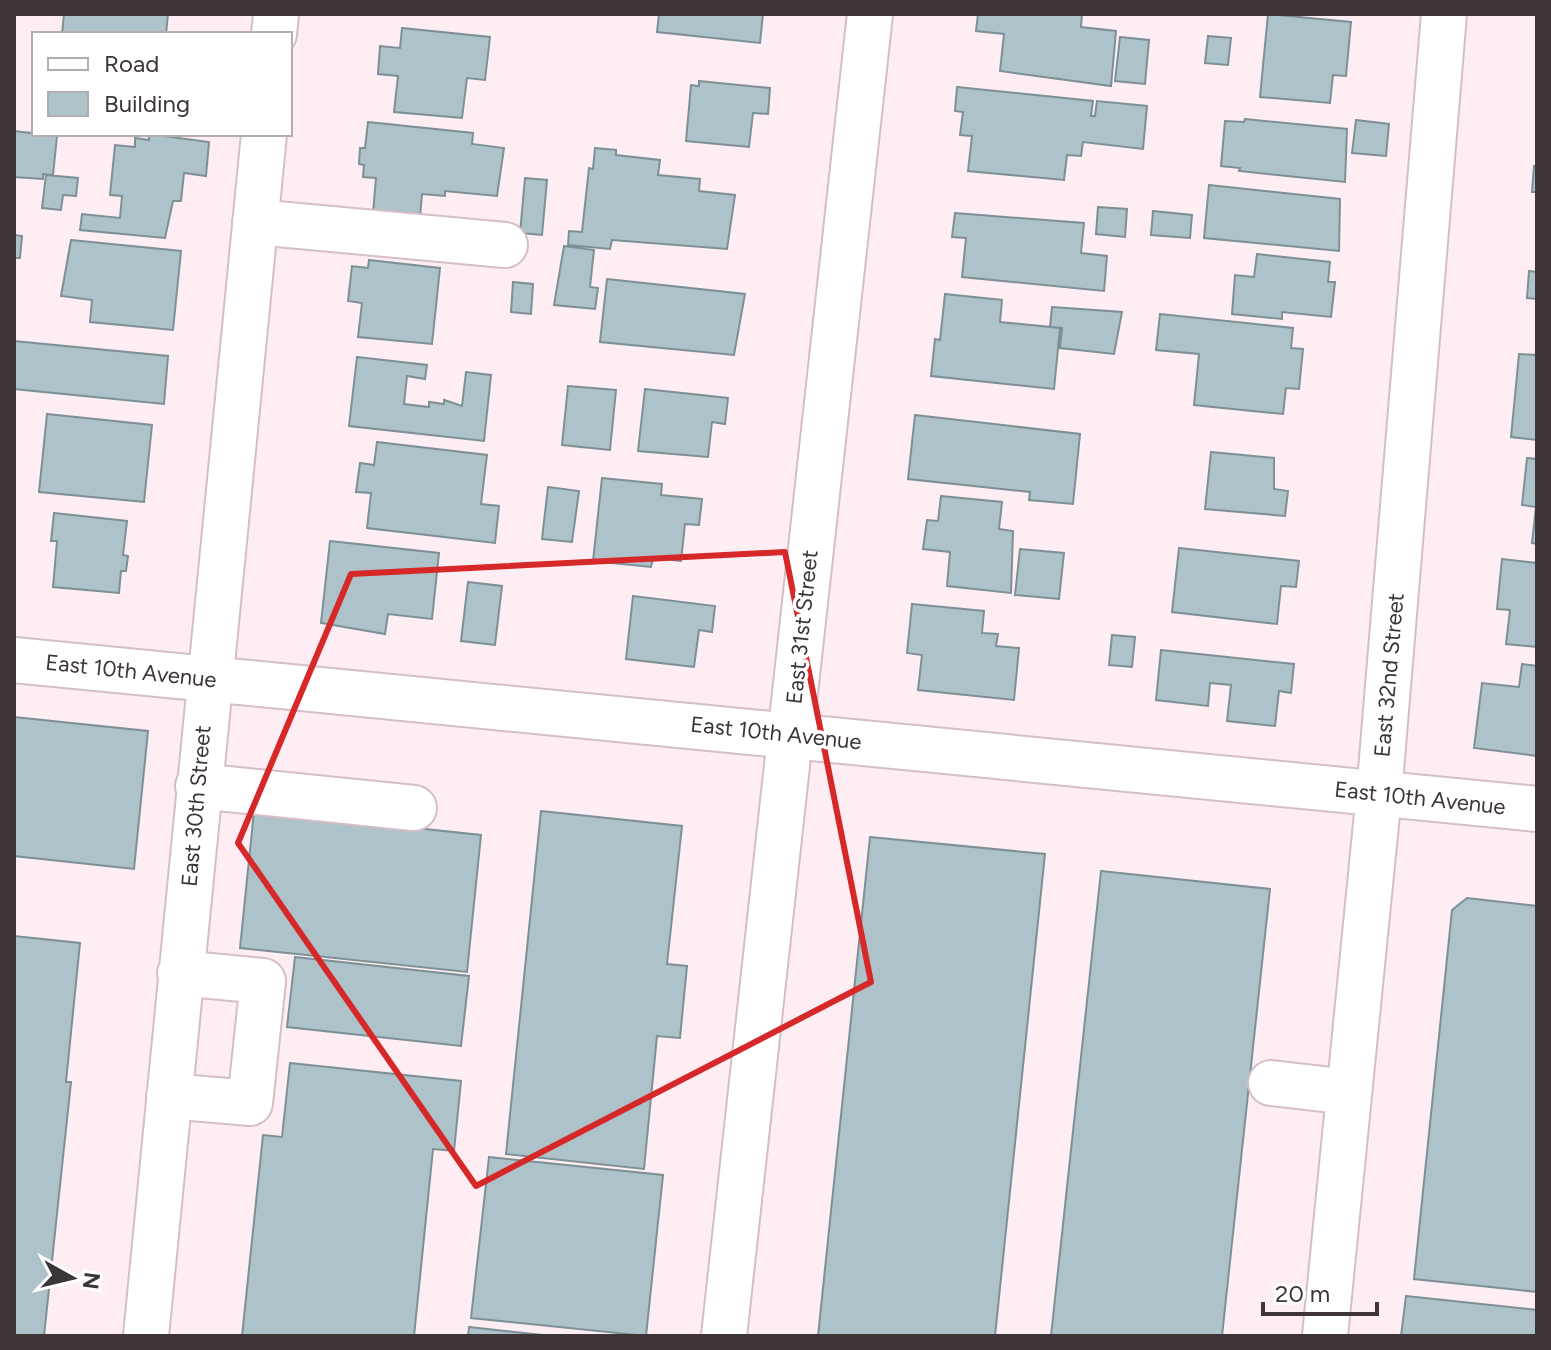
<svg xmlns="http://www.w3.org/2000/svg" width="1551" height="1350" viewBox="0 0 1551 1350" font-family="Figtree,sans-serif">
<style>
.building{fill:#adc2c9;stroke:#7c9096;stroke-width:2}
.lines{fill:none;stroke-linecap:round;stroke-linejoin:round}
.minor-casing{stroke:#d4bfc6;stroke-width:48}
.minor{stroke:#fff;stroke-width:44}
.marked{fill:none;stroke:#d62828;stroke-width:6;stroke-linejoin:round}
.labels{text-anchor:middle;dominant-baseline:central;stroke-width:7;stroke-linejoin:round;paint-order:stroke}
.street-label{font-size:22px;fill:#3d3538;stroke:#fff}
</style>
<rect width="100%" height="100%" fill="#feedf2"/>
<path class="building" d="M64 14H168L166 34H62Z
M659 14H763L760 43 657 32Z
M978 14H1082L1081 27 1116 31 1111 86 1000 71 1004 34 976 31Z
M1268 14 1351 22 1346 76 1333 75 1330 103 1260 97Z
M402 28 490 37 485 80 467 78 462 118 394 112 398 76 378 74 380 46 400 48Z
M1208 36 1231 38 1228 65 1205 63Z
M1120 37 1149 40 1145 84 1115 81Z
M699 81 770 88 768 114 753 113 749 147 686 141 691 85 699 86Z
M957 87 1093 101 1091 116H1095L1097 101 1147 106 1143 149 1083 142 1081 156 1067 155 1064 180 968 171 972 136 960 135 963 112 955 111Z
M1245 119 1347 129 1345 182 1239 171 1240 168 1221 166 1225 121 1244 122Z
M1356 120 1389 124 1386 156 1352 153Z
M368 122 473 133 472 144 504 148 497 196 445 191V196L422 194 420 218 373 213 376 178 363 177 364 165 359 164 360 148H365Z
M14 131 57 136 53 175 43 174V179L14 177Z
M149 134 209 142 206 176 184 173 181 201H173L165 238 80 230 82 214 120 218 122 196 110 195 115 145 135 147V138L149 140Z
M595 148 616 150V155L660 160 658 175 700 179 699 191 735 195 727 249 612 240 610 249 568 245 569 231 582 232 589 168 593 169Z
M1534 166H1537V192H1532Z
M46 175 78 178 76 196 63 195 61 210 42 208Z
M525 178 547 180 542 235 520 233Z
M1209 185 1340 199 1339 251 1204 238Z
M1098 207 1127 209 1125 237 1096 234Z
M1153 211 1192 215 1190 238 1151 235Z
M955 213 1084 223 1081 253 1107 256 1104 291 962 277 966 238 952 237Z
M14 235 22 236 20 258H14Z
M71 240 181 251 173 330 90 322 92 300 61 296Z
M564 246 594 250 590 287 598 288 595 309 554 305Z
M1257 254 1330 262 1328 282H1335L1331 317 1282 312V319L1232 314 1235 275 1254 277Z
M369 260 440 268 432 344 358 337 362 303 348 301 352 266 368 268Z
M1529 271 1537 272V299L1527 298Z
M607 279 745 294 734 355 600 342Z
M513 282 533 284 531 314 511 312Z
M945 294 1002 300 1000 322 1060 328 1054 389 931 376 935 339 940 340Z
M1052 307 1122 312 1114 354 1060 348 1062 328 1050 327Z
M1160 314 1293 328 1291 348 1303 349 1299 389 1286 388 1283 414 1194 405 1199 354 1156 350Z
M14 341 168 356 164 404 14 389Z
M1519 354 1537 355V440L1511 437Z
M357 357 427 365 425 379 407 376 404 404 429 407V402L444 404V400L462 406 466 372 491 375 484 441 349 426Z
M568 386 616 390 610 450 562 445Z
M645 389 728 398 725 424 712 422 708 457 638 451Z
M47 414 152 425 144 502 39 492Z
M915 415 1080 434 1073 504 1029 500 1030 492 908 479Z
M377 442 487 455 481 504 499 506 495 543 367 528 371 493 356 492 360 463 374 465Z
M1211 452 1274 458V489L1288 491 1285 516 1205 509Z
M1527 458 1537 459V544L1532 543 1536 507 1522 505Z
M602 478 662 484 661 495 702 499 699 525 685 524 681 561 653 558 651 567 593 561Z
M548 487 579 491 572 542 542 539Z
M941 496 1002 502 999 529 1013 531 1011 593 947 586 950 552 923 549 927 520 938 521Z
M54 513 127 521 123 555 128 556 126 571H121L119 593 53 587 57 541H51Z
M330 541 439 553 432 619 388 614 385 634 321 623Z
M1179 548 1299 561 1296 587 1281 586 1277 624 1172 612Z
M1020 549 1064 553 1059 599 1015 595Z
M1502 559 1537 563V647L1506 644 1510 610 1497 609Z
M468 582 502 586 495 645 461 641Z
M633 596 715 606 712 632 699 630 694 667 626 659Z
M912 604 984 611 982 633 998 634 996 646 1019 648 1014 700 918 690 922 655 907 653Z
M1112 635 1135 637 1132 667 1109 665Z
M1161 650 1294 664 1291 693 1279 691 1275 726 1227 721 1231 685 1210 683 1208 706 1156 700Z
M1522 664 1537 666V756L1474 748 1482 683 1519 687Z
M14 717 148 731 134 869 14 856Z
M254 811 481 835 467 972 240 948Z
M541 811 682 826 667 964 687 966 680 1038 657 1036 644 1169 506 1154Z
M870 837 1045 854 995 1336H818Z
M1101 871 1270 889 1222 1336H1051Z
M1467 898 1537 906V1292L1414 1279 1452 910Z
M14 936 80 943 66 1082H71L44 1336H14Z
M295 957 469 976 461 1046 287 1027Z
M290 1063 461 1081 454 1151 433 1149 414 1336H242L263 1135 282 1137Z
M489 1157 663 1175 646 1336 471 1318Z
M1406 1296 1537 1310V1336H1401Z
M469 1327 552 1336H468Z"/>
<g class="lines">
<g class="minor-casing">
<path id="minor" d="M274 34 276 14
M255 222 505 245
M14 660 1537 809
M198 786 414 808
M1271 1083 1349 1092
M169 1096 250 1103 263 981 180 973
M146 1336 264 134
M724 1336 870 14
M1325 1336 1379 794 1444 14"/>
</g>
<use href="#minor" class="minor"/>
</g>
<path class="marked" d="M785 552 871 982 476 1186 238 843 351 574Z"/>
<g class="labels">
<g class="street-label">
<text transform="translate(802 627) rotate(-84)">East 31st Street</text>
<text transform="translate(131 671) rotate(6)">East 10th Avenue</text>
<text transform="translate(1389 675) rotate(-85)">East 32nd Street</text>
<text transform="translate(776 733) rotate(6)">East 10th Avenue</text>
<text transform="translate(1420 798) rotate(6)">East 10th Avenue</text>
<text transform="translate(196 806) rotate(-85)">East 30th Street</text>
</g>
</g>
<rect width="1551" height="1350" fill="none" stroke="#3d3538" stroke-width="32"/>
<rect x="32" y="32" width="260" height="104" fill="#ffffff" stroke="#b1aeaf" stroke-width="2"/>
<rect x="48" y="58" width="40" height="12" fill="#ffffff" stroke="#b1aeaf" stroke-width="2"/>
<text x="104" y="72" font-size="24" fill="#3d3538">Road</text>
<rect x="48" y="92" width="40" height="24" fill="#adc2c9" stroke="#b1aeaf" stroke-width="2"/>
<text x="104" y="112" font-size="24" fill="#3d3538">Building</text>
<g transform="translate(72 1278) rotate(98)" stroke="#ffffff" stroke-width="6" paint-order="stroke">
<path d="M0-6L14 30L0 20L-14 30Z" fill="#3d3538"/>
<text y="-12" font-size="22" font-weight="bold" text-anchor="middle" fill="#3d3538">N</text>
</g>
<path d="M1263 1302v12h114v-12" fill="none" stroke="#3d3538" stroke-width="4"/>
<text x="1275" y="1302" font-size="24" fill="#3d3538" stroke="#ffffff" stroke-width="6" paint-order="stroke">20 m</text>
</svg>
